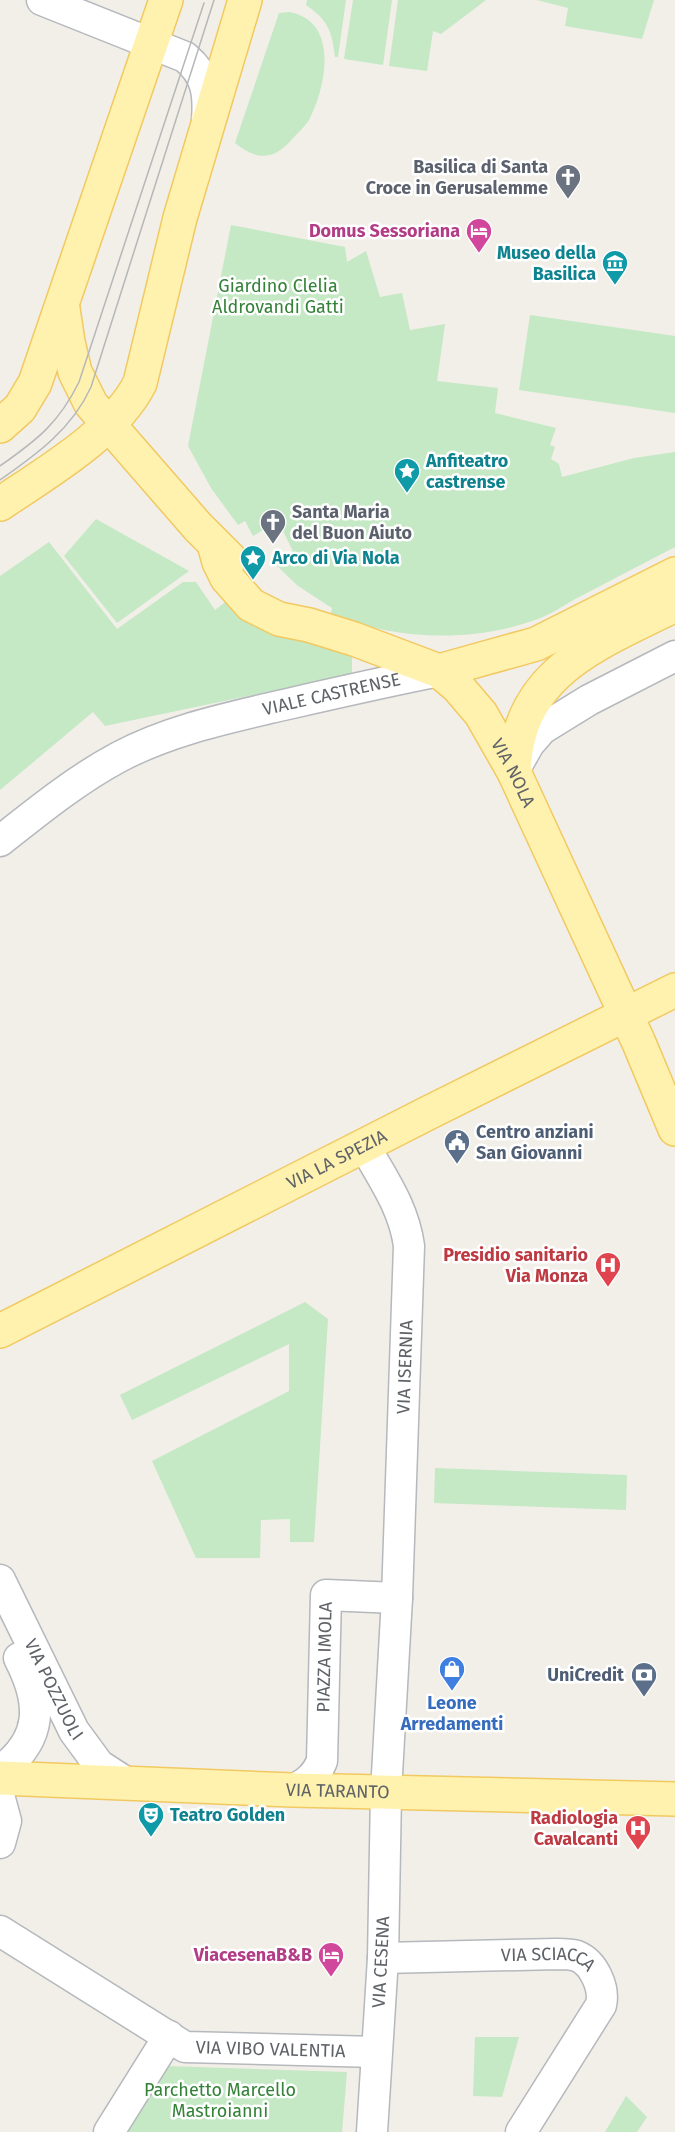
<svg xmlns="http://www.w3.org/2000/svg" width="675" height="2132" viewBox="0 0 675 2132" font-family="'Fira Sans',sans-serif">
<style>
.green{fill:#c5e8c5}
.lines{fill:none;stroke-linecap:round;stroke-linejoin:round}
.minor-casing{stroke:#b5b8bc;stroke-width:33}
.major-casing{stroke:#f2c960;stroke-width:36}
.minor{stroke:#fff;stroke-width:30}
.major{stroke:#fff2af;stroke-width:33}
.tram{stroke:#b6b7b8;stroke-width:1.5}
.labels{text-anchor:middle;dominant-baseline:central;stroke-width:5;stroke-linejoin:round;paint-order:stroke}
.worship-label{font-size:18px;font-weight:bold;fill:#5b616d;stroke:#fff;text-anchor:end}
.hotel-label{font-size:18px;font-weight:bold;fill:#b23c85;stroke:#fff;text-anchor:end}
.culture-label{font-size:18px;font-weight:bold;fill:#0d838f;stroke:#fff;text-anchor:start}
.park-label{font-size:18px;fill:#348238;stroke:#fff}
.street-label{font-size:18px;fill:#5f6368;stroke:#fff}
.service-label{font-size:18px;font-weight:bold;fill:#4e5e75;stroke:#fff;text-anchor:start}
.health-label{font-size:18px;font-weight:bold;fill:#be3a42;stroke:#fff;text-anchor:end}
.shop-label{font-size:18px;font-weight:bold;fill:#366cbe;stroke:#fff}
</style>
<rect width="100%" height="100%" fill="#f1efe8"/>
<path class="green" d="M307 0H346L338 57H335C332 31 328 20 306 5Z
M353 0H392L383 65 344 59Z
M398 0H486L441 34 433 31 427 71 389 66Z
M537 0H654L642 39 565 26 568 8Z
M289 12C340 21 326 87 309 120 305 126 299 132 294 137 288 144 281 151 273 154 259 159 246 152 235 143L279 13Z
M231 225 345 247 347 262 366 251 380 297 402 293 410 330 445 324 437 381 498 388 495 413 556 428 550 445 555 447 551 459 559 464 562 477 634 458 675 452V547C642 564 610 581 577 598 563 606 548 616 532 621 470 643 391 640 331 613L332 608 298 586 275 564 293 551 280 525 275 526 273 524 253 536 245 521 238 525 211 488 188 446Z
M530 315 675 336V413L519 390Z
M96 519 189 571 117 623 64 556Z
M49 542 117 629 183 582H196L215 610 238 592 352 652V674L105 726 93 712 0 790V576Z
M305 1302 328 1319 314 1542H290V1519L261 1520 260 1558H196L152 1461 289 1391V1344L132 1420 120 1395Z
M435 1468 627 1475 626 1510 434 1503Z
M475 2037H519L502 2097 473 2096Z
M167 2066 347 2072 342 2132H126Z
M626 2096 647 2117 637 2132H605Z"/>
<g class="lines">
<g class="minor-casing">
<g id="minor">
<path d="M42 0 185 57C207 75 209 94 207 120"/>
<path d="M516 767 529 744 542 729 589 700 675 656"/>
<path id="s1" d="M0 841C38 811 76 780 119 757 166 732 219 720 270 708 327 695 383 682 439 671"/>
<path d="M365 1147C383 1179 404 1208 409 1246L397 1598 386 1792 383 1958 372 2132"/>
<path id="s2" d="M0 1580 74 1731 99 1765 127 1783"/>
<path d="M0 1771C44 1739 42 1702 19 1658"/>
<path id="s3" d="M293 1790C307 1783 316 1776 322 1761L326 1595 397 1598"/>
<path d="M0 1799 6 1821 0 1843"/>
<path id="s4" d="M0 1931 185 2047 376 2052"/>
<path id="s5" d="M383 1958 557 1954C564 1954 571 1954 577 1956 594 1963 605 1988 601 2005L521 2132"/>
<path d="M109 2132 169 2036"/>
</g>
</g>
<g class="major-casing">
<g id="major">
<path d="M63 309 68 342 75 372 91 404 198 527 230 559"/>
<path d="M0 426 20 408 35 383 166 0"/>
<path d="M0 504C46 473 115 433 140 383L180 218 245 0"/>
<path id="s6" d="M214 544 219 562 227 578 251 605 279 619 309 625 354 639 439 671 458 687 481 714 514 772 639 1043 675 1129"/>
<path d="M439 671 536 644 675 574"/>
<path d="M514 772C517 671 598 644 675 605"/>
<path id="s7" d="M0 1331 428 1113 675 990"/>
<path id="s8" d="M0 1778 293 1790 675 1799"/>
</g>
</g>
<use href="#minor" class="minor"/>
<use href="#major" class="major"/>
<path class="tram" d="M0 466C37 440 59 423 79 382L204 3
M0 480C37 454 72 429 91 387L214 0"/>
</g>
<defs>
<g id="church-pin" transform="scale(1.35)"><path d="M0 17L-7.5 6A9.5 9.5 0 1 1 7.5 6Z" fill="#6b7280" stroke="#fff"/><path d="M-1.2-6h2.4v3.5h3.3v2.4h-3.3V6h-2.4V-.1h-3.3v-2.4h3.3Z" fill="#fff"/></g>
<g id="hotel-pin" transform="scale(1.35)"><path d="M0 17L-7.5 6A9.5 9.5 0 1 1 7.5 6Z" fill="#d1479c" stroke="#fff"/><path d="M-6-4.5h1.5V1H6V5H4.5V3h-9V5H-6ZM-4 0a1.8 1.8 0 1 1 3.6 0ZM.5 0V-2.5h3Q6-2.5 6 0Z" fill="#fff"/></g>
<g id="museum-pin" transform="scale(1.35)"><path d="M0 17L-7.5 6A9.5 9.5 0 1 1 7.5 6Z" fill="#0f9aa8" stroke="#fff"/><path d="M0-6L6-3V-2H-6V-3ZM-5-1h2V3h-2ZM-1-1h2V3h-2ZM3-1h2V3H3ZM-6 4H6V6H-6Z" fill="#fff"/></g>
<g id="sight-pin" transform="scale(1.35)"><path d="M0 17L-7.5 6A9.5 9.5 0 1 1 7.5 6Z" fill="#0f9aa8" stroke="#fff"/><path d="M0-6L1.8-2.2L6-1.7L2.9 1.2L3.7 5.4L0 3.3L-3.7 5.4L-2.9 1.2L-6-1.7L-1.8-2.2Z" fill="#fff"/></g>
<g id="civic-pin" transform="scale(1.35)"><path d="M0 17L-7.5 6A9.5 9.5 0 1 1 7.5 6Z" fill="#5c6f8a" stroke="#fff"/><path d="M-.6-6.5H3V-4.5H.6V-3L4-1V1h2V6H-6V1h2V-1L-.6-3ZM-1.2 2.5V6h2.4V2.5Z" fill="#fff"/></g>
<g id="hospital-pin" transform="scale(1.35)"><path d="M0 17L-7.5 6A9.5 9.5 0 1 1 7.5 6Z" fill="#e0444e" stroke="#fff"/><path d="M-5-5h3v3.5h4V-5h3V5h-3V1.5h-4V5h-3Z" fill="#fff"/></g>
<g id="shop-pin" transform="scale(1.35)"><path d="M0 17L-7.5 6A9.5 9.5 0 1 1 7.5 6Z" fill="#3f7fe0" stroke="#fff"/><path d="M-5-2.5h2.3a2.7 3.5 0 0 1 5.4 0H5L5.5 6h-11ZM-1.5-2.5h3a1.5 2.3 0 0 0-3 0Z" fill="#fff"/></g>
<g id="bank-pin" transform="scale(1.35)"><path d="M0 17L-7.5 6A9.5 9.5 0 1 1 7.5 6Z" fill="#5c6f8a" stroke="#fff"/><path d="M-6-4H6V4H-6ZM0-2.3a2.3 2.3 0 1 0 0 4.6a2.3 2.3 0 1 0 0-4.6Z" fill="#fff"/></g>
<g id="theatre-pin" transform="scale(1.35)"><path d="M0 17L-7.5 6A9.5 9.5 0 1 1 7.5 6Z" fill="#0f9aa8" stroke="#fff"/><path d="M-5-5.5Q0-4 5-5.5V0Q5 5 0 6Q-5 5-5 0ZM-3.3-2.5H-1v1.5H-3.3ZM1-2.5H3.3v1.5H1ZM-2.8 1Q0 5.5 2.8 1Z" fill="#fff"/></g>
</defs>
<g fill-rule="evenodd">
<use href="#church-pin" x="568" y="177"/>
<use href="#hotel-pin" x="479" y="231"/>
<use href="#museum-pin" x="615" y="263"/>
<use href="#sight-pin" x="407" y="471"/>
<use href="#church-pin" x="273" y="522"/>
<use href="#sight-pin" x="253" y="558"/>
<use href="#civic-pin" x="457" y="1142"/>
<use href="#hospital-pin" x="608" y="1265"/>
<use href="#shop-pin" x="452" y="1669"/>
<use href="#bank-pin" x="644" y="1675"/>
<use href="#theatre-pin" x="151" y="1815"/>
<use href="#hospital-pin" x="638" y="1828"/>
<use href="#hotel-pin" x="331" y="1955"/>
</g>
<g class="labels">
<g class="worship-label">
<text x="548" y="167">Basilica di Santa<tspan x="548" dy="21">Croce in Gerusalemme</tspan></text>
<text x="292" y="512" text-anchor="start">Santa Maria<tspan x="292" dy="21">del Buon Aiuto</tspan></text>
</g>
<g class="hotel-label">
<text x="460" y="231">Domus Sessoriana</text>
<text x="312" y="1955">ViacesenaB&amp;B</text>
</g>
<g class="culture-label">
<text x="596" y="253" text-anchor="end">Museo della<tspan x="596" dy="21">Basilica</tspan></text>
<text x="426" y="461">Anfiteatro<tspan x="426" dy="21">castrense</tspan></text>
<text x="272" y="558">Arco di Via Nola</text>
<text x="170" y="1815">Teatro Golden</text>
</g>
<g class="park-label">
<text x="278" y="286">Giardino Clelia<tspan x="278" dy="21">Aldrovandi Gatti</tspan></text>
<text x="220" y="2090">Parchetto Marcello<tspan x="220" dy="21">Mastroianni</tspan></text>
</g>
<g class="street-label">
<text stroke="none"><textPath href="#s1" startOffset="368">VIALE CASTRENSE</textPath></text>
<text stroke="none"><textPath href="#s6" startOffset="400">VIA NOLA</textPath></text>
<text stroke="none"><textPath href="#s7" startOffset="378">VIA LA SPEZIA</textPath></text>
<text transform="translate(405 1367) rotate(-88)">VIA ISERNIA</text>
<text stroke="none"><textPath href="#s3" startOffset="146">PIAZZA IMOLA</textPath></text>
<text stroke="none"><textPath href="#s2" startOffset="122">VIA POZZUOLI</textPath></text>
<text stroke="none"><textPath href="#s8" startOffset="338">VIA TARANTO</textPath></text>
<text transform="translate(381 1962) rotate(-87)">VIA CESENA</text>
<text stroke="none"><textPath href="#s5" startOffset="166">VIA SCIACCA</textPath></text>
<text stroke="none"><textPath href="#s4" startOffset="304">VIA VIBO VALENTIA</textPath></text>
</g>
<g class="service-label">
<text x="476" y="1132">Centro anziani<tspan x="476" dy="21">San Giovanni</tspan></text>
<text x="624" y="1675" text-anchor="end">UniCredit</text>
</g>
<g class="health-label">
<text x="588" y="1255">Presidio sanitario<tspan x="588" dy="21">Via Monza</tspan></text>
<text x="618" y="1818">Radiologia<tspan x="618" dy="21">Cavalcanti</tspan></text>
</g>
<g class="shop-label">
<text x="452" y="1703">Leone<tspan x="452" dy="21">Arredamenti</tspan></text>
</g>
</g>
</svg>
